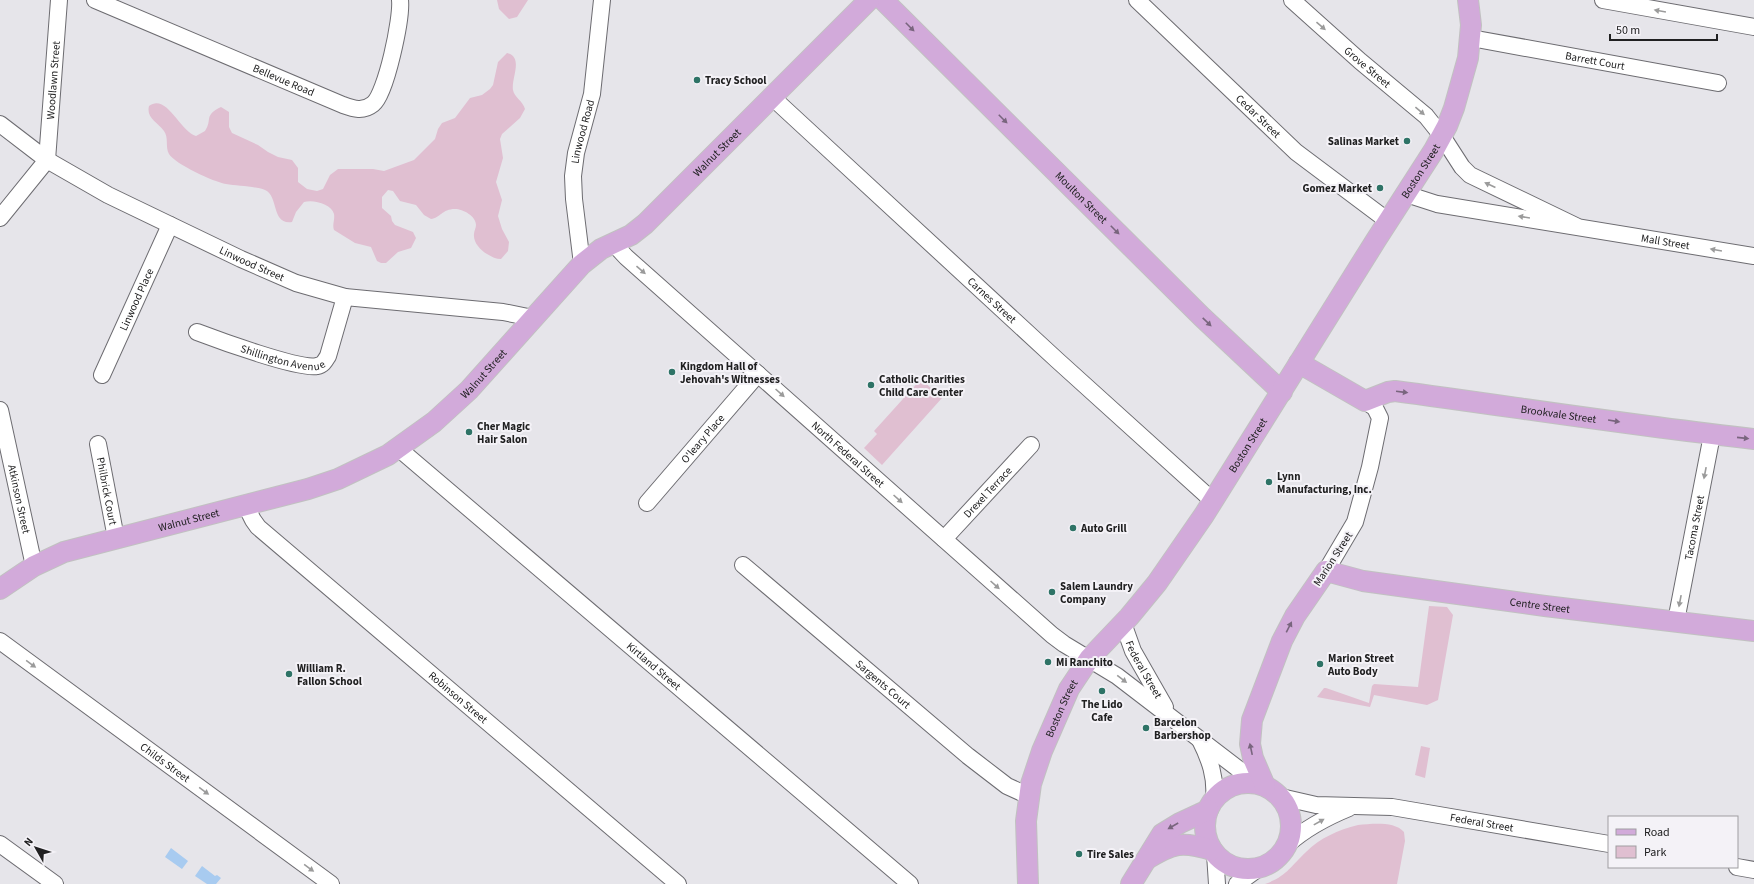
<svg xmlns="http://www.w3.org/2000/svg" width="1754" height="884" viewBox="0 0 1754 884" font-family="'Source Sans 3',sans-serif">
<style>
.green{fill:#e0bfd1}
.water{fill:#a8cbf0}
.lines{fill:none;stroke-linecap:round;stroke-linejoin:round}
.minor-casing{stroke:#6d6c71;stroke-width:18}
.major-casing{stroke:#c1c1c1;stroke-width:22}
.minor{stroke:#fff;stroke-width:16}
.major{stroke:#d2aada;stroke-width:20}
.oneway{fill:#9b9b9b}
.oneway2{fill:#79657e}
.poi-dot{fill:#2e7366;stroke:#f4f2f7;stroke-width:1.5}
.labels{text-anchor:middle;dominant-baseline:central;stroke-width:4;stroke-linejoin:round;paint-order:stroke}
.street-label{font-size:11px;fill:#202021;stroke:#f4f2f7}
.poi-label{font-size:11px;font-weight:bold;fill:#202021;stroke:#f4f2f7;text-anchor:start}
</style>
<rect width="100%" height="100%" fill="#e6e5ea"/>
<path class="green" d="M497 0H528L517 17 509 19 499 9Z
M507 53C524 57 511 78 513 90 514 97 523 101 525 109L520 118 502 134 500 139 503 158 496 182 502 200 498 216 502 229 509 242 508 251 501 259C496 259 492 257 487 254 480 250 473 242 474 234 474 231 476 228 476 225 476 216 463 209 455 209 442 209 440 218 431 219L424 215 416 205 400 201 393 191 388 190 382 197V208L391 216 392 221 395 225 413 232 416 238 411 248 398 252 386 263H381L377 261 371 247 355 243 334 230C332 225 335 220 334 214 332 204 313 199 304 202L296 212 292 222C271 225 279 196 265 190 254 186 237 186 226 184 214 182 175 164 169 154 165 147 169 138 164 131 157 122 146 118 149 106 167 93 180 132 196 136L205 131C213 119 203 116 221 107L229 112V127L232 133 258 145 268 152 278 157 292 160 298 168V182L307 189 317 191 323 189 330 175 338 169H373L384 171 414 160 435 139 438 129 442 123 455 118 470 98 482 95 490 89 493 85 498 62Z
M921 379 942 398 882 465 864 448 877 434 874 431Z
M1429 606 1447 607 1453 615 1438 700 1427 705 1374 695 1370 707 1317 697 1324 688H1326L1369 703 1372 686 1374 684 1418 687Z
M1421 746 1430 748 1425 778 1415 775Z
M1358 825C1372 824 1394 821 1404 832L1405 841 1397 884H1265C1287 876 1290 867 1306 852 1320 838 1338 830 1358 825Z"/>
<path class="water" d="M171 848 188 861 182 869 165 857Z
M202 866 215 876 217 875 221 878 216 884H207L195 876Z"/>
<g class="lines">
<g class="minor-casing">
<g id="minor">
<path id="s1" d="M95 0 343 105C354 109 363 112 373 104 386 94 402 18 400 0"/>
<path id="s2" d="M1137 0 1296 152 1388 221"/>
<path id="s3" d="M1292 0 1360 61 1426 116 1442 136 1462 167 1470 175 1576 226"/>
<path d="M1603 0 1754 27"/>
<path id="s4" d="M1471 38 1718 83"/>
<path id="s5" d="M773 98 1057 360 1213 501"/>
<path id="s6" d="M0 124 47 160 108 195 241 259 296 283 345 297 503 312 533 318"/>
<path id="s7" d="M47 160 59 0"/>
<path id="s8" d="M1406 194 1437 204 1754 256"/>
<path d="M0 218 47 160"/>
<path id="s9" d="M613 243 626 257 1052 635 1064 644 1117 676 1258 784"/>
<path id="s10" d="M582 264 574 199 573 176 576 153 592 94 602 0"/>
<path id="s11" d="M197 332C218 340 300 370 317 366 323 365 325 361 328 356L345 297"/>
<path id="s12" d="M102 375 170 225"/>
<path id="s13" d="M0 410 34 566"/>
<path id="s14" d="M98 444 116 538"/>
<path id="s15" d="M398 448 910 884"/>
<path id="s16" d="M647 503 758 374"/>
<path id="s17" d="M246 506 253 520 258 527 678 884"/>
<path id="s18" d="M944 539 1031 445"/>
<path id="s19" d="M743 565 968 756 1007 786 1029 796"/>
<path d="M1326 571 1355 522 1370 467 1380 418 1375 408 1365 401"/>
<path id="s20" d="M1676 621 1712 435"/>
<path id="s21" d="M1123 623 1133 651 1165 707"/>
<path id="s22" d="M0 641 331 884"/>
<path d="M1200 740C1210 760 1216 777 1214 799"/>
<path id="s23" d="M1281 797 1316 805 1392 807 1609 844"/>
<path d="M0 844 55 884"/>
<path d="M1288 844C1306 828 1327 817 1349 808"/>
<path d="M1215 854 1217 884"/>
<path d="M1737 867 1754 870"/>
<path d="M1237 884 1259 868"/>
</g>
</g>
<g class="major-casing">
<g id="major">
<path id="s24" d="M883 0 1202 317 1282 392"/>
<path id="s25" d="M1299 363 1365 401 1388 392 1395 391C1515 407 1634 426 1754 439"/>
<path id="s26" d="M0 589 34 566 64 552 308 489 338 479 388 455 434 422 469 390 582 264 601 249 631 235 645 224 869 0"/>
<circle cx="1248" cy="826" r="43"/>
<path id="s27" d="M1265 786 1253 758 1250 744 1252 720 1282 641 1295 616 1326 571 1363 581 1545 606 1754 631"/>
<path d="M1147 859C1173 843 1182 841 1212 850"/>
<path id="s28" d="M1028 884 1026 821 1031 784 1042 751 1069 689 1089 659 1129 617 1157 583 1204 515 1376 240 1434 150 1447 126 1454 108 1468 58 1471 25 1468 0"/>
<path d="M1131 884 1162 834 1180 823 1208 810"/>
</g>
</g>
<use href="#minor" class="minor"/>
<use href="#major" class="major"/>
</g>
<defs><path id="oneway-solid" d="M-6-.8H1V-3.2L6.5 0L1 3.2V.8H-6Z"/></defs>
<g class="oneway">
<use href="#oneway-solid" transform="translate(1660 11) rotate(-170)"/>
<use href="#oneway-solid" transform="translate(1321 26) rotate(41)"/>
<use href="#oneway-solid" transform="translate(1420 111) rotate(40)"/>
<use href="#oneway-solid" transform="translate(1490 185) rotate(-155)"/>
<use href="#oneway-solid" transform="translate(1524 217) rotate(-171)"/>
<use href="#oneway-solid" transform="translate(1716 250) rotate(-170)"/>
<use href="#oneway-solid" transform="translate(641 270) rotate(41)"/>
<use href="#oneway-solid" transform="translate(780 393) rotate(42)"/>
<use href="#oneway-solid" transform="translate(1705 473) rotate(101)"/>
<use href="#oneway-solid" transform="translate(898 499) rotate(42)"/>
<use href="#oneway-solid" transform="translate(995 585) rotate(42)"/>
<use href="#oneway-solid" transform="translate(1680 601) rotate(101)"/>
<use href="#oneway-solid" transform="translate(31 664) rotate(36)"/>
<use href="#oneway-solid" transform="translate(1122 679) rotate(37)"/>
<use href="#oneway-solid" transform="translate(204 791) rotate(36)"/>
<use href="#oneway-solid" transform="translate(1319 822) rotate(-29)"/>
<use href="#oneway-solid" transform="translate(309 868) rotate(36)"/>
</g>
<g class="oneway2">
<use href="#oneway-solid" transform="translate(910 27) rotate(45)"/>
<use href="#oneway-solid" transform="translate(1003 119) rotate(45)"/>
<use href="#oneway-solid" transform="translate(1115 230) rotate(45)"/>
<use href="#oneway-solid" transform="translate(1207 322) rotate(44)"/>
<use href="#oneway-solid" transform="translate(1402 392) rotate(7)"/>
<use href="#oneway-solid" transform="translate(1614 421) rotate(9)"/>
<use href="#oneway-solid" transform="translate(1743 438) rotate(6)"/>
<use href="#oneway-solid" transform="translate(1289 627) rotate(-63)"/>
<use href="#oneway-solid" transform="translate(1251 749) rotate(-102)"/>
<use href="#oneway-solid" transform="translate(1173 826) rotate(150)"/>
</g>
<g class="poi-dot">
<circle cx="697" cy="80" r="4"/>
<circle cx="1407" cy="141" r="4"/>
<circle cx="1380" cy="188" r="4"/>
<circle cx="672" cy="372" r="4"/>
<circle cx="871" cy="385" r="4"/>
<circle cx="469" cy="432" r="4"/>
<circle cx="1269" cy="482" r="4"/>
<circle cx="1073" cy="528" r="4"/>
<circle cx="1052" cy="592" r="4"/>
<circle cx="1048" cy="662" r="4"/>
<circle cx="1320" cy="664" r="4"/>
<circle cx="289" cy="674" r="4"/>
<circle cx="1102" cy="691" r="4"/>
<circle cx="1146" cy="728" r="4"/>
<circle cx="1079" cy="854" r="4"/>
</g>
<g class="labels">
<g class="street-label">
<text stroke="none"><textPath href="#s4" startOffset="126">Barrett Court</textPath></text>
<text stroke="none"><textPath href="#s3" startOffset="101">Grove Street</textPath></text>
<text stroke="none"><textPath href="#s7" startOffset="80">Woodlawn Street</textPath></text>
<text stroke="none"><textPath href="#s1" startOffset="205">Bellevue Road</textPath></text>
<text stroke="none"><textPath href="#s2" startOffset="168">Cedar Street</textPath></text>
<text stroke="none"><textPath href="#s10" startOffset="134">Linwood Road</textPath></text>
<text stroke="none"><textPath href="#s26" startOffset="863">Walnut Street</textPath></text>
<text stroke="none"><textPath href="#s28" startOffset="830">Boston Street</textPath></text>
<text stroke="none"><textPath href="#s24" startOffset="280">Moulton Street</textPath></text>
<text stroke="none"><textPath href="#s8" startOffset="264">Mall Street</textPath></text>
<text stroke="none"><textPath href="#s6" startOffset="289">Linwood Street</textPath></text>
<text stroke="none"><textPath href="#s12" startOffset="83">Linwood Place</textPath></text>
<text stroke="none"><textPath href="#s5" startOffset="298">Carnes Street</textPath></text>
<text stroke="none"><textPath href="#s11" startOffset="90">Shillington Avenue</textPath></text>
<text stroke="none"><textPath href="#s26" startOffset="539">Walnut Street</textPath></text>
<text stroke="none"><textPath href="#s25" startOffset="273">Brookvale Street</textPath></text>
<text stroke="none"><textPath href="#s16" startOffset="85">O'leary Place</textPath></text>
<text stroke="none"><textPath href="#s28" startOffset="506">Boston Street</textPath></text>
<text stroke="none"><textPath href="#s9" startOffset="316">North Federal Street</textPath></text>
<text stroke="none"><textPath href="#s14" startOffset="48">Philbrick Court</textPath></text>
<text stroke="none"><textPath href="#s18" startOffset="64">Drexel Terrace</textPath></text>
<text stroke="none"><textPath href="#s13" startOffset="91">Atkinson Street</textPath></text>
<text stroke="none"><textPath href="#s26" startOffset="203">Walnut Street</textPath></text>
<text stroke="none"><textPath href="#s20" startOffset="95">Tacoma Street</textPath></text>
<text transform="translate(1333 559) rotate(-57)">Marion Street</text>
<text stroke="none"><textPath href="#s27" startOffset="453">Centre Street</textPath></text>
<text stroke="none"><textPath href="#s15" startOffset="336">Kirtland Street</textPath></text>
<text stroke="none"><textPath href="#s21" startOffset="51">Federal Street</textPath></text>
<text stroke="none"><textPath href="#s19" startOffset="184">Sargents Court</textPath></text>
<text stroke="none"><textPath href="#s17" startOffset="287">Robinson Street</textPath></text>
<text stroke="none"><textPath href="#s28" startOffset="182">Boston Street</textPath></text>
<text stroke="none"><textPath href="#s22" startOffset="205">Childs Street</textPath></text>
<text stroke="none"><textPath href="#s23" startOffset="203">Federal Street</textPath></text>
</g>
<g class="poi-label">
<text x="705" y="80">Tracy School</text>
<text x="1399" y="141" text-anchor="end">Salinas Market</text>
<text x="1372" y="188" text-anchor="end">Gomez Market</text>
<text x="680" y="366">Kingdom Hall of<tspan x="680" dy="13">Jehovah's Witnesses</tspan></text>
<text x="879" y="379">Catholic Charities<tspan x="879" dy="13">Child Care Center</tspan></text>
<text x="477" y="426">Cher Magic<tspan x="477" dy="13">Hair Salon</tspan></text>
<text x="1277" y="476">Lynn<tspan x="1277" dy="13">Manufacturing, Inc.</tspan></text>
<text x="1081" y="528">Auto Grill</text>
<text x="1060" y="586">Salem Laundry<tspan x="1060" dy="13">Company</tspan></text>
<text x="1328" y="658">Marion Street<tspan x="1328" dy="13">Auto Body</tspan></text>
<text x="1056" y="662">Mi Ranchito</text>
<text x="297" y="668">William R.<tspan x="297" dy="13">Fallon School</tspan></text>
<text x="1102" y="704" text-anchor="middle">The Lido<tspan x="1102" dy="13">Cafe</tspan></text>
<text x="1154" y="722">Barcelon<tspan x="1154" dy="13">Barbershop</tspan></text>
<text x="1087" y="854">Tire Sales</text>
</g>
</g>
<rect x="1608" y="816" width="130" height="52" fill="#f4f2f7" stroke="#9f9ea1"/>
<rect x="1616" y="829" width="20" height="6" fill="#d2aada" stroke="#9f9ea1"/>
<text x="1644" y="836" font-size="12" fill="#202021">Road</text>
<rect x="1616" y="846" width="20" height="12" fill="#e0bfd1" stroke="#9f9ea1"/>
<text x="1644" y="856" font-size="12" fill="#202021">Park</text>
<g transform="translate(36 848) rotate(309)" stroke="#f4f2f7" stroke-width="3" paint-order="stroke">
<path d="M0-3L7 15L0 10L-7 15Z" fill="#202021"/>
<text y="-6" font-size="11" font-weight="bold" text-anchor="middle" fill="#202021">N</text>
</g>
<path d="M1610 34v6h107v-6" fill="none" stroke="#202021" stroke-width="2"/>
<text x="1616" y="34" font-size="12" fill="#202021" stroke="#f4f2f7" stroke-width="3" paint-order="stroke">50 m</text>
</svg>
